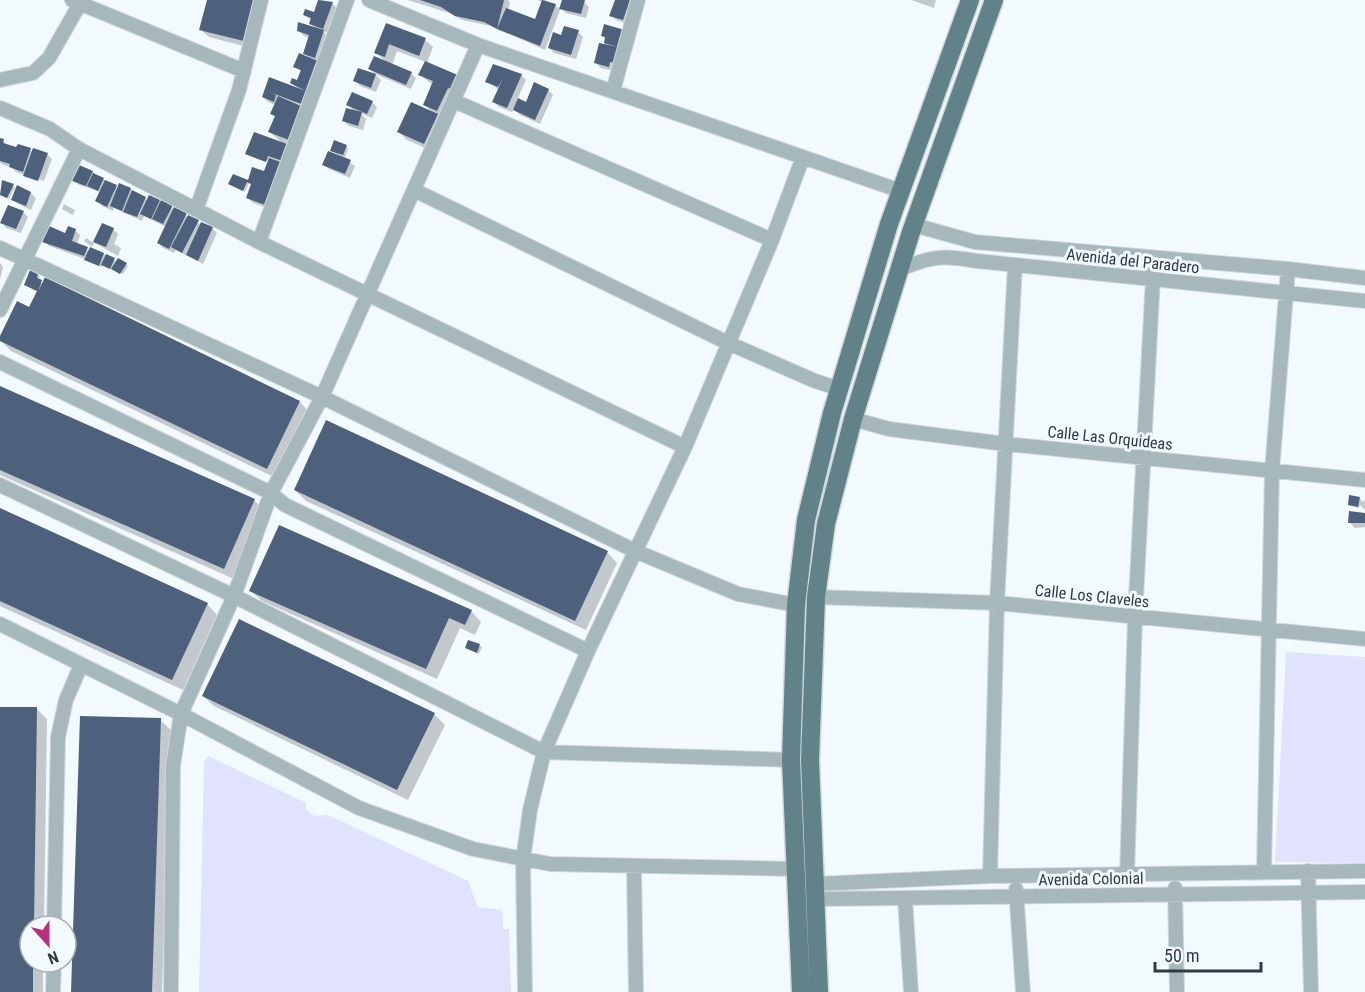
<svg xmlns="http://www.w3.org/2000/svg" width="1365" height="992" viewBox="0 0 1365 992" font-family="'Roboto Condensed',sans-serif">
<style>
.green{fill:#e0e2fe}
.shadow{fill:#0003}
.building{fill:#4d607c}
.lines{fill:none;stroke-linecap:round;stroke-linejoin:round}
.minor-casing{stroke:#d0d8dc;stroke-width:16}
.major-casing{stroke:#d0d8dc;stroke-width:21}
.minor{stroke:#a7b8bc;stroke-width:14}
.major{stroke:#628289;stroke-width:18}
.labels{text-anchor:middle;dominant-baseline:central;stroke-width:6;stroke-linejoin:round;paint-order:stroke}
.street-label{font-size:16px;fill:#2e3b43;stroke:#f3fafe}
</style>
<rect width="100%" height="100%" fill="#f3fafe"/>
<path class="green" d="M1286 652 1365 657V863L1275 862Z
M208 756 306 803V809L314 816 328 815 468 881 478 907 502 910 503 929H509L511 992H199L204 762Z"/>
<path class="shadow" d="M208 0H250L261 9 251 48 209 37 201 30Z
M320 0 332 3 337 8 328 33 323 31 328 37 309 109 300 105 310 116 297 147 284 142 294 151 273 210 253 203 248 198 252 186 249 183 245 192 230 184 233 176 248 182 265 173 268 164 251 158 273 166 274 163 251 154V157L247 153 283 144 270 132 276 118 272 113 276 105 268 102 263 97 270 79 298 89 291 83 298 82 302 72 295 67 311 59 304 53 310 38 304 36 299 31 317 30 311 24 312 21 305 15 315 14Z
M408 0H508L510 2 508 10 535 21 543 2 537 0H545L555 5 560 10 545 50 491 26 462 20 449 13Z
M563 0 584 2 589 7 586 18 566 13 561 8Z
M616 0H636L628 24 616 20 611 15Z
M911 0H936L934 8Z
M387 25 425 40 433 47 427 63 459 78 445 118 435 114 445 123 432 151 407 140 399 132 434 114 424 104 433 85 420 75 426 62 397 51 392 65 411 73 416 78 411 89 375 74 370 69 386 62 376 53Z
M578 32 583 37 576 59 554 53 549 48 562 37Z
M628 32 614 71 601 68 596 63 606 39 602 35Z
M494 66 521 75 526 80 517 100 526 104 548 90 553 95 540 124 520 115 514 109 512 112 499 107 494 102 499 90 487 81Z
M359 70 376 75 381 80 376 92 360 86 355 81Z
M372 102 377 107 372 118 360 113 366 119 363 130 349 126 344 121 355 112 348 105Z
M0 138 8 146 30 150 33 153 47 154 52 159 44 181 29 176V179L25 175 16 172 12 167 3 165 0 162Z
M346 146 348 149 344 159 355 166 350 178 329 169 324 164 338 156 332 150Z
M92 172 119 189H130L148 201H159L201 225 212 228 217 233 203 264 176 250 174 253 163 248 159 243 166 227 144 216 142 221 114 208 113 211 102 206 97 201 101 192 79 185 74 180Z
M3 182 15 187 9 199 0 195Z
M31 193 36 198 31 210 18 204 13 199Z
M64 204 75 210 73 215 62 209Z
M23 212 28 217 21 233 6 228 2 223Z
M102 225 113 229 118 234 114 244 121 248 118 256 95 243Z
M75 230 80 235 77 244 90 251 103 254 117 262 126 264 128 266 123 274 102 264 101 267 85 259 49 246 44 241Z
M86 238 94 243 92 247 84 241Z
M0 263 3 267 0 279Z
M38 275 40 277 38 280 43 284 59 286 300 402 310 413 278 479 11 351 0 340 30 309 38 292 26 285Z
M0 387 254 500 265 511 234 579 0 475Z
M295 490 607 552 617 563 586 630 306 501Z
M1359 498 1363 502 1365 500V510L1360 505 1359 508 1350 505Z
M0 510 207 604 217 615 183 690 0 606Z
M1365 514V527L1355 528 1350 523Z
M251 591 471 611 481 622 475 635 460 628 437 679 262 601Z
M479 645 482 647 479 654 467 648Z
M203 696 434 714 445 725 408 800 214 706Z
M0 708 37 709 47 719 44 926H30V962H43V992H0Z
M160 720 171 730 162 992H73Z"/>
<path class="building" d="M207 0H254L244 41 199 30Z
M318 0 333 2 323 29 309 24 311 18 303 15 305 9 314 12Z
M420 0H504L497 29 484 22 455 16 441 7Z
M542 0 556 4 540 46 497 29 506 8 535 19Z
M562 0H585L581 14 559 9Z
M615 0H630L623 20 609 16Z
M298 22 324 30 315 58 303 54 309 35 297 31Z
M386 23 426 38 419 56 389 44 385 57 374 53Z
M604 24 628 31 620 64 610 62 609 67 594 63 599 43 618 47 604 43 605 37 601 36Z
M564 26 579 30 571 55 548 48 553 32 561 35Z
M299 53 320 62 304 105 272 93 276 95 274 102 262 97 269 77 306 91 290 83 292 78 297 80 301 70 293 67Z
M374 56 412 72 406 85 368 69Z
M425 61 460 76 454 90 448 88 437 111 423 105 433 81 418 75Z
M493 64 522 74 507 108 492 102 503 78 498 87 485 82Z
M358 68 376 74 371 88 353 81Z
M534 82 549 89 535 120 513 110 518 98 526 102Z
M352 92 373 101 367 114 346 105Z
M278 96 303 107 289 140 268 132 275 116 270 114Z
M411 102 438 114 424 144 397 132Z
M346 108 362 112 358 126 342 121Z
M254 132 290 145 283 161 268 156 266 162 245 154Z
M0 138 4 139 3 143 16 147 18 144 31 148 23 172 9 167 10 164 0 161Z
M334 140 347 145 343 155 330 151Z
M33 148 48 153 38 181 23 176Z
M328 151 351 160 345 174 322 165Z
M269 158 283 163 268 206 246 198 251 184 247 182 243 191 228 184 233 174 248 180 252 167 264 171Z
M79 165 93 171 86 186 72 181Z
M93 173 104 178 98 191 87 186Z
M2 180 14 184 7 198 0 195Z
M105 180 117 185 107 207 95 201Z
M119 183 131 188 122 211 110 206Z
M17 185 31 192 26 206 11 200Z
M132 190 146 197 137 217 123 212Z
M149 195 160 200 151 219 140 214Z
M161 200 173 205 163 224 152 219Z
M8 205 24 211 16 229 0 223Z
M174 207 187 213 169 249 157 243Z
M188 215 199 220 182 253 171 247Z
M201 222 213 227 198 261 186 255Z
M102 223 114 228 106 247 93 242Z
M49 226 65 233 68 226 76 229 72 241 88 247 84 256 42 242Z
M90 247 104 253 99 266 84 260Z
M106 254 115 258 110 269 101 265Z
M118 258 127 263 120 274 111 269Z
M30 270 38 274 37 278 42 280 38 292 45 277 300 401 267 469 0 341V336L17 301 29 307 37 291 24 285Z
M0 386 255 499 224 569 0 470Z
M326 420 608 551 575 621 294 490Z
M1349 495 1360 497 1358 507 1348 505Z
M0 508 208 603 172 680 0 601Z
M1349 511 1365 513V523H1348Z
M279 525 472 610 465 625 449 618 426 669 249 591Z
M239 619 435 713 397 790 202 696Z
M468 640 480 644 477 653 465 648Z
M0 707H37L34 926H30V962H33V992H0Z
M80 716 161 718 152 992H71Z"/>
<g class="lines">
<g class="minor-casing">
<path id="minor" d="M72 0 244 71
M369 0 478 45 901 191
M0 80 33 73 49 58 82 0
M613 91 638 0
M454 101 772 240
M0 108 50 129 79 149 259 242 685 447
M414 190 728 343 815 381 840 389
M196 210 239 90 261 0
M914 225 975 242 1288 269 1365 278
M259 242 347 0
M0 248 322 397 635 551 738 594 796 605
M900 269C933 256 941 255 977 261L1365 301
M0 310 79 149
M0 362 271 493 285 505 588 651
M853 419 889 429 1006 444 1365 480
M0 485 234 596 544 752 791 760
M816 597 997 603 1365 639
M0 624 181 714 359 808 473 849 550 864 795 869
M634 867 636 992
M1264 871 1272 471 1288 269
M1308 871 1311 992
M1127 875 1135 618 1154 258
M990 876 997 603 1015 265
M815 884 990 876 1365 871
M1175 888 1177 992
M1016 889 1023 992
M905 898 911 992
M817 899 1365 892
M54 926 58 737 66 700 81 665
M53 992 54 962
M171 992 173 766 181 714 234 596 271 493 322 397 478 45
M525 992 523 860 530 810 544 752 588 651 685 447 772 240 803 157"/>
</g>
<g class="major-casing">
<path id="major" d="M801 992 791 760 796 605 806 520 832 413 889 224 970 0
M819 992 810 760 816 597 826 524 853 419 911 232 994 0"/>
</g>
<use href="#minor" class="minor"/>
<use href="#major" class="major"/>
</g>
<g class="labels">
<g class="street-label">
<text transform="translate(1133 261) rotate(6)">Avenida del Paradero</text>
<text transform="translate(1110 438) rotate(6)">Calle Las Orquideas</text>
<text transform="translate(1092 596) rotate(6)">Calle Los Claveles</text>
<text transform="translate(1091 879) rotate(-1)">Avenida Colonial</text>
</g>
</g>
<g transform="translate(48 944) rotate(159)"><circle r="28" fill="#f3fafe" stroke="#a4aeb3" stroke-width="1.5"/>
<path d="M0-4.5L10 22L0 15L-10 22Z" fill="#b5327a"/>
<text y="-9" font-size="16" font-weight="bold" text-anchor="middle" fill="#2e3b43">N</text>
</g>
<path d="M1155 962v9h106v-9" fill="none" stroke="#2e3b43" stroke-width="3"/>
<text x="1164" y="962" font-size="18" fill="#2e3b43" stroke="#f3fafe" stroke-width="4.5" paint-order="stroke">50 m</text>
</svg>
